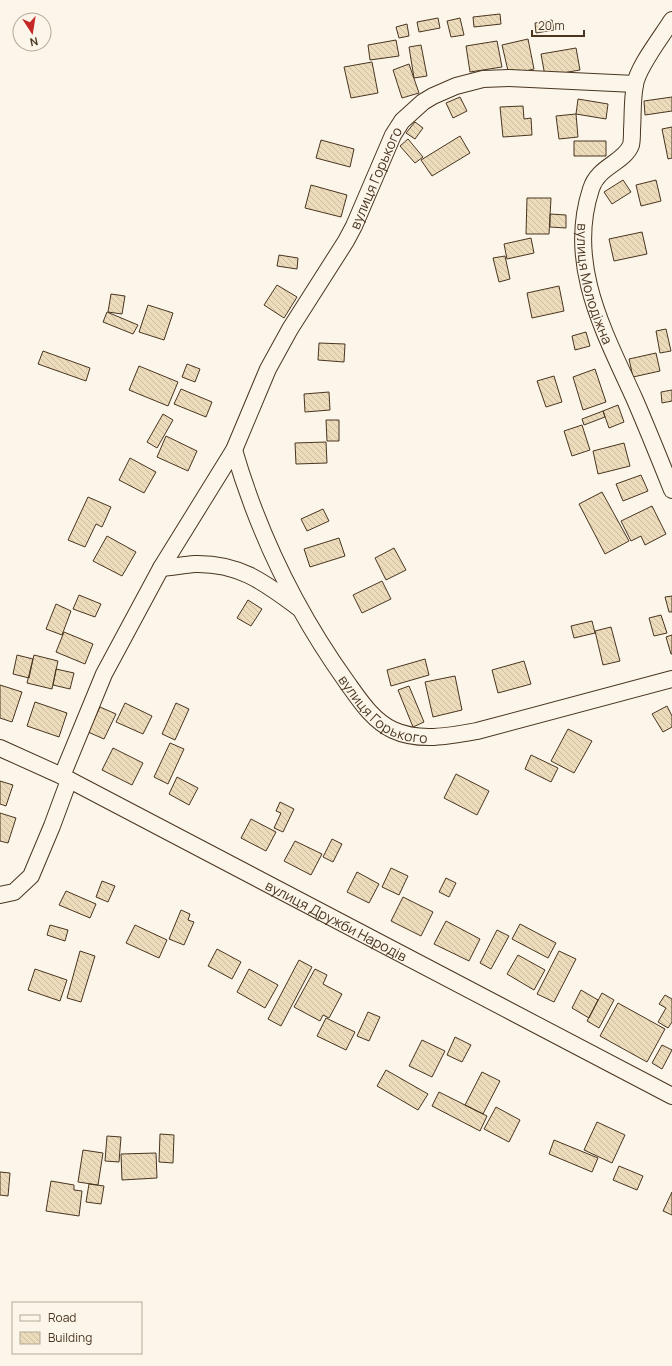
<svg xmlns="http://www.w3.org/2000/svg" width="672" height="1366" viewBox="0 0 672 1366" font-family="Manrope,sans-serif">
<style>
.building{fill:url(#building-back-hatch);stroke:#4a3520}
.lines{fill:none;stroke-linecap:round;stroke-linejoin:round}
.street-casing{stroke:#4a3520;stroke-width:18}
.street{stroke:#fbf6e9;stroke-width:16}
.labels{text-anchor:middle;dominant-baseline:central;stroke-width:3;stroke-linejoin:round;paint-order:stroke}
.street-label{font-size:14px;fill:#4a3520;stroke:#fbf6e9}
</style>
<defs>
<pattern id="building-back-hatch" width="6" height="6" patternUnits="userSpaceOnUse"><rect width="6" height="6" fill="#ecdcbc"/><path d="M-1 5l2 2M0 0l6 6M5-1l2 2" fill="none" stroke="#ccbda1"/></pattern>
</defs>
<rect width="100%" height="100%" fill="#fbf6e9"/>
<path class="building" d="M500 14 501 24 474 27 473 17Z
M438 18 440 28 419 32 417 22Z
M460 18 464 35 451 37 447 21Z
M552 20 554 30 536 33 535 23Z
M407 24 409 36 399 38 396 27Z
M528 39 534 69 509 75 502 45Z
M396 40 399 56 370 60 368 45Z
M497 41 502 67 470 72 466 46Z
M421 45 427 76 414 78 409 47Z
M576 48 580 70 545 76 541 54Z
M372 62 378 93 351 98 344 67Z
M409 64 419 93 402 98 393 70Z
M460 97 467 111 453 118 446 103Z
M672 97V111L645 115 644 101Z
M578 99 608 104 606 119 576 114Z
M523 106 524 119 531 118 532 135 503 137 500 107Z
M576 114 578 137 559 139 556 116Z
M415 122 423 128 415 139 406 133Z
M672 127V158L668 159 662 129Z
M460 136 470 153 432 176 421 160Z
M408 139 423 157 415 163 400 146Z
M321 140 354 149 350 167 316 158Z
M574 141H606V156H574Z
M623 180 631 192 612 204 604 192Z
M656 180 661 201 641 206 636 185Z
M311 185 347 195 341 217 305 208Z
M527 198H551L549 234H526Z
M550 214 566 215V228L550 227Z
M642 232 647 254 614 261 609 239Z
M531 238 534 253 507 259 504 244Z
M279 255 298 258 297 269 277 266Z
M505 256 510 279 499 282 493 258Z
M277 285 297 297 284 318 264 305Z
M559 286 564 311 532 318 527 293Z
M111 294 125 296 122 314 108 312Z
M148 305 173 313 164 340 139 332Z
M107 312 138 325 133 334 103 322Z
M666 329 671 351 660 353 656 331Z
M586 332 590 346 575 350 572 336Z
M319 343 345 344 344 362 318 360Z
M43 351 90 368 86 381 38 364Z
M656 353 660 371 633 377 629 359Z
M187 364 200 369 195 382 182 377Z
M139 366 178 382 168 406 129 390Z
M595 369 606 402 583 410 573 377Z
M554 376 562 402 546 407 537 381Z
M181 389 212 402 206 417 174 404Z
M672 390V401L662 403 661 392Z
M329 392 330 410 305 412 304 394Z
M618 405 624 422 609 428 603 411Z
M603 411 605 417 584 425 582 419Z
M163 414 173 420 157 448 147 442Z
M326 420H339V441H327Z
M582 425 590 450 572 456 564 431Z
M166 436 197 451 188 471 157 457Z
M326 442 327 463 296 464 295 443Z
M624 443 630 466 598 474 593 451Z
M130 458 156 472 144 493 119 480Z
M641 475 648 491 623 501 616 484Z
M602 492 629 541 605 554 579 504Z
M88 497 111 507 102 527 96 524 85 547 68 540Z
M652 506 666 534 645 545 641 536 631 541 621 521Z
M323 509 329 521 307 531 301 519Z
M107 536 136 552 122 576 93 561Z
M339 538 345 556 310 567 304 549Z
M394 548 406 570 386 580 375 558Z
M382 581 391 599 362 613 353 595Z
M79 595 101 604 95 617 73 609Z
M672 596V612H669L665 597Z
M248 600 262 609 251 626 237 618Z
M56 604 71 611 62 635 46 629Z
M661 615 667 633 654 636 649 618Z
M592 621 595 633 574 638 571 626Z
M611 627 620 661 603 665 595 631Z
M64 632 93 644 85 664 56 652Z
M672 635V654H671L666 637Z
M17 655 33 659 29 678 13 674Z
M34 655 58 661 52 689 27 683Z
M425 659 429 675 391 686 387 670Z
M524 661 531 684 498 693 492 670Z
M56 669 74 673 70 689 53 685Z
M455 676 462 710 433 717 425 682Z
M0 685 22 692 12 722 0 718Z
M409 686 424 722 413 727 398 690Z
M35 702 67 713 59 737 27 726Z
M125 703 152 716 143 734 116 722Z
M176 703 189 709 175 740 162 734Z
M667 706 672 716V727L663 732 652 714Z
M100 707 116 714 104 739 88 732Z
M568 729 592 741 574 773 551 761Z
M170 743 184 749 168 784 154 777Z
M113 748 143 763 132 785 102 770Z
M531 755 558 768 551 782 525 769Z
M456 774 489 791 477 815 444 798Z
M177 777 198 788 189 805 169 794Z
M0 781 13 785 6 806 0 804Z
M280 802 294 809 283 832 274 828 281 813 276 811Z
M0 813 16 818 8 843 0 841Z
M251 819 276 832 266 851 241 838Z
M332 839 342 844 333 862 323 857Z
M295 841 322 854 311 875 284 861Z
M391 868 408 876 399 895 382 887Z
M357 872 379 884 369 903 347 892Z
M446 878 456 883 449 897 439 892Z
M102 881 115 886 108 902 96 897Z
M66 891 96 904 90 918 59 905Z
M403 897 433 912 421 936 391 921Z
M181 910 190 914 188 920 194 922 184 945 169 939Z
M446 921 480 939 469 961 434 944Z
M520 924 556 943 548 958 512 939Z
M50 925 68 930 65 941 47 935Z
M135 925 167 940 159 958 126 943Z
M497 930 509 936 491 969 480 963Z
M217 949 241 962 232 979 208 966Z
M80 951 95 956 81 1002 67 998Z
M559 951 576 959 554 1002 537 994Z
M518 955 545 970 534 990 507 974Z
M299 960 312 967 281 1026 268 1019Z
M35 969 67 980 60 1001 28 990Z
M249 969 278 985 265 1008 237 992Z
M315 969 327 975 323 984 342 994 329 1018 323 1015 320 1021 294 1007Z
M581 990 598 1000 589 1018 572 1008Z
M602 993 614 1000 599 1028 587 1021Z
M665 995 672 999V1022L668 1028 658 1022 666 1008 659 1004Z
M618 1003 665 1029 647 1062 600 1036Z
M368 1012 380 1017 369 1041 357 1036Z
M326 1018 355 1032 346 1050 317 1036Z
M455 1037 471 1045 462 1062 447 1055Z
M422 1040 445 1051 432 1077 409 1066Z
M662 1045 672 1050 662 1069 652 1063Z
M386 1070 428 1094 418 1110 377 1086Z
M482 1072 500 1081 483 1114 465 1105Z
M439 1092 487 1116 480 1131 432 1106Z
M496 1107 520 1120 509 1142 484 1129Z
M597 1122 625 1135 612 1163 584 1150Z
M160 1134 174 1135 173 1163 159 1162Z
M107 1136 121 1137 119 1162 105 1161Z
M554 1140 598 1158 592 1172 549 1154Z
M83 1150 103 1153 98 1185 78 1182Z
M156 1153 157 1178 122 1180 121 1154Z
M619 1166 643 1176 637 1190 613 1180Z
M0 1172 10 1173 8 1196 0 1195Z
M51 1181 74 1185V1190L82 1191 79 1216 46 1211Z
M89 1184 104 1186 101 1204 86 1202Z
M672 1192V1215L663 1211Z"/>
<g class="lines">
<g class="street-casing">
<g id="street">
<path id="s1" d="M672 20C662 36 637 68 635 85 632 100 633 116 632 130 632 135 632 141 631 145 624 163 598 166 591 189 566 265 605 333 635 400 648 430 660 460 672 490"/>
<path id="s2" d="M234 450C258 532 296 611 346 681 359 699 372 720 393 730 419 742 450 736 477 731L672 679"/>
<path d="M161 568C172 567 184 565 195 564 240 563 265 583 299 608"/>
<path id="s3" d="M0 748 62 776 672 1096"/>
<path id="s4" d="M62 776 104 674 161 568 234 450 268 369 290 329 346 241 354 226 393 135 402 121 423 102 433 96 456 86 483 79 509 78 635 84"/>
<path d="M0 895 14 892 31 876 52 826 69 780"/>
</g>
</g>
<use href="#street" class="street"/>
</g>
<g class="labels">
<g class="street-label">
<text stroke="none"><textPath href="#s4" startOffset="677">вулиця Горького</textPath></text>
<text stroke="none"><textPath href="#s1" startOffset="293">вулиця Молодіжна</textPath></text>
<text stroke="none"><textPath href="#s2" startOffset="307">вулиця Горького</textPath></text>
<text stroke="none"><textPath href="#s3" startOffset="378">вулиця Дружби Народів</textPath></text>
</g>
</g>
<rect x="12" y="1302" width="130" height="52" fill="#fbf6e9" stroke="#b4a999"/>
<rect x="20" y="1315" width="20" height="6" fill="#fbf6e9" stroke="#b4a999"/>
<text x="48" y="1322" font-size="12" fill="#4a3520">Road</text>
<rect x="20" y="1332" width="20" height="12" fill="url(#building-back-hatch)" stroke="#b4a999"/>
<text x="48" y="1342" font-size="12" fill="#4a3520">Building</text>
<g transform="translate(32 32) rotate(168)"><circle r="19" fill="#fbf6e9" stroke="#b4a999"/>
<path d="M0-3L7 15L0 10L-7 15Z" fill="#c62828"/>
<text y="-6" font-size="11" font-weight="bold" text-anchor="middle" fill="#4a3520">N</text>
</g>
<path d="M532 30v6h52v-6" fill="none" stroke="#4a3520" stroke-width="2"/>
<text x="538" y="30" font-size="12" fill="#4a3520" stroke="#fbf6e9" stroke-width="3" paint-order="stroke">20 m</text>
</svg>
